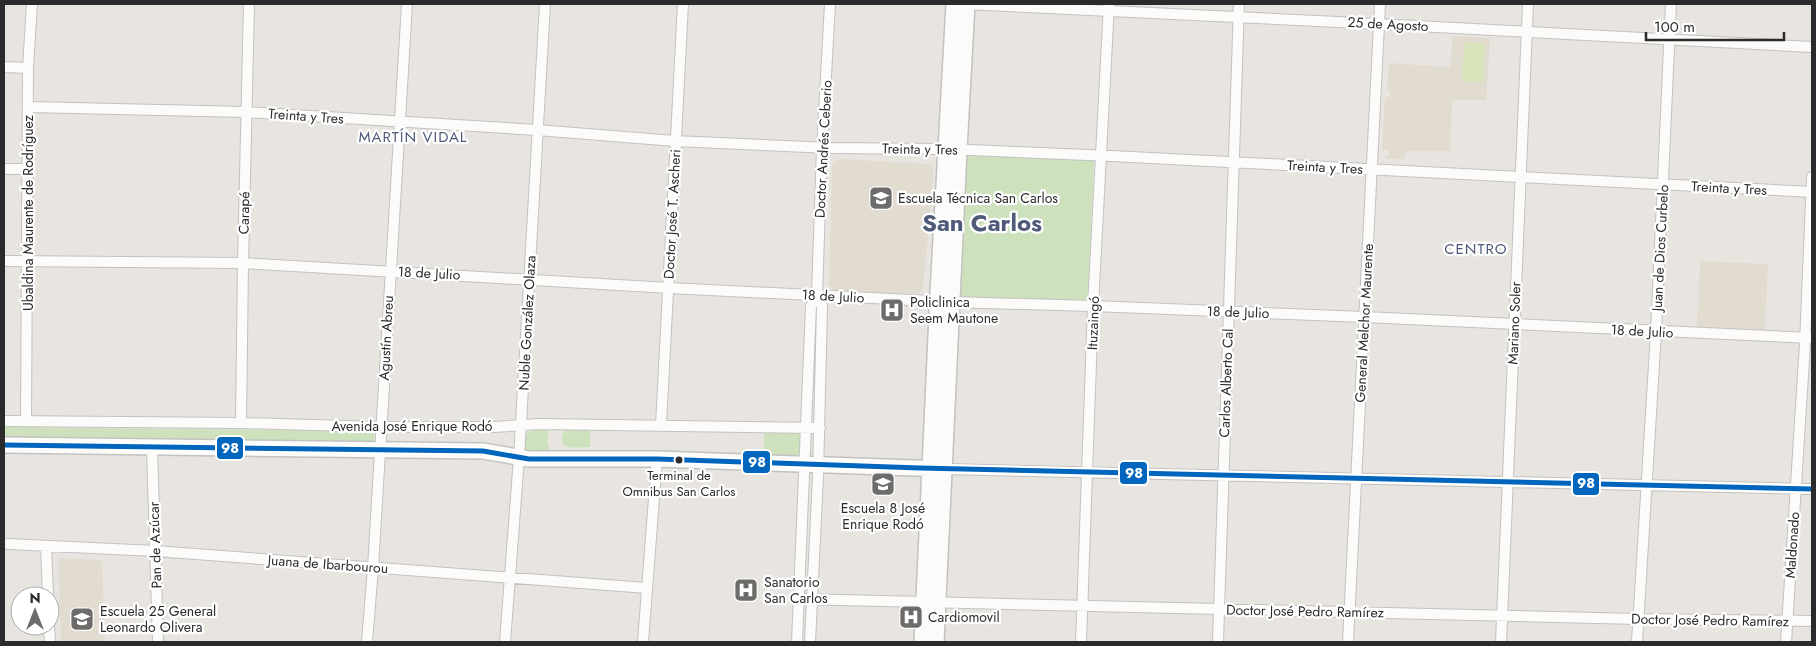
<svg xmlns="http://www.w3.org/2000/svg" width="1816" height="646" viewBox="0 0 1816 646" font-family="Jost,sans-serif">
<style>
.education{fill:#e2dbd0}
.green{fill:#cee1bd}
.pitch{fill:#d8e4bc}
.lines{fill:none;stroke-linecap:round;stroke-linejoin:round}
.street-casing{stroke:#c2c2c1;stroke-width:12}
.secondary-casing{stroke:#c2c2c1;stroke-width:18}
.street{stroke:#fcfbfa;stroke-width:10}
.secondary{stroke:#fcfbfa;stroke-width:15}
.bus-1-casing{stroke:#fff;stroke-width:9}
.bus-1{stroke:#0065bd;stroke-width:5}
.bus-dot{fill:#2b2b2b;stroke:#fff;stroke-width:2}
.labels{text-anchor:middle;dominant-baseline:central;stroke-width:4.5;stroke-linejoin:round;paint-order:stroke}
.bus-label{font-size:13px;fill:#2b2b2b;stroke:#fff}
.street-label{font-size:14px;fill:#2b2b2b;stroke:#fff}
.poi-label{font-size:14px;fill:#2b2b2b;stroke:#fff;text-anchor:start}
.neighbourhood-label{font-size:15px;letter-spacing:1px;fill:#4f5978;stroke:#fff}
.town-label{font-size:24px;font-weight:bold;fill:#4f5978;stroke:#fff}
.line-badge{stroke:#fff;stroke-width:2}
.badge-label{font-size:14px;text-anchor:middle;font-weight:bold;fill:#fff}
</style>
<rect width="100%" height="100%" fill="#e8e5e1"/>
<path class="education" d="M1453 36 1490 38 1486 100H1452L1450 151H1405V159H1386V155H1389V150H1382L1385 97H1390V90H1387L1389 63 1450 67Z
M839 159 929 164 934 168 923 290 919 294 835 292 829 286 832 164Z
M1700 261 1768 264 1765 330 1697 327Z
M58 558 102 560 105 642H61Z"/>
<path class="green" d="M966 153 1094 159 1088 302 959 297Z
M4 427 371 431 374 433V441L371 443 4 439Z
M541 428 550 429C545 438 548 448 553 456L525 454 526 434 533 430Z
M570 429H590V447C581 447 569 450 562 443V435L566 430Z
M764 431H801L800 454 798 457 764 458Z"/>
<path class="pitch" d="M1464 42 1485 43 1483 82 1462 81Z"/>
<g class="lines">
<g class="street-casing">
<path id="street" d="M964 4 1379 24 1812 47
M4 67 28 68
M29 107 246 112 537 130 675 141 830 148 946 149 1112 156 1812 192
M4 169H27
M4 261 243 263 669 288 951 302 1093 306 1364 317 1812 338
M4 421 241 423 381 427H494L539 424 820 428
M26 421 28 68 32 4
M241 423 243 263 249 4
M661 425 683 4
M152 448 158 642
M944 469 1812 489
M8 544 155 551 647 588
M46 546 48 596
M798 599 1639 619 1812 621
M49 626 50 642
M367 642 373 568 407 4
M505 642 519 458 545 4
M643 642 657 459
M797 642 811 306 817 295 822 147 830 4
M810 642 818 476 822 306 817 295
M1081 642 1093 306 1109 4
M1218 642 1239 4
M1348 642 1380 4
M1501 642 1528 4
M1637 642 1656 332 1671 4
M1786 642 1805 344 1812 177"/>
</g>
<g class="secondary-casing">
<path id="secondary" d="M4 445 483 451 529 459H657L944 469
M922 642 938 293 954 4
M936 642 959 150 967 4"/>
</g>
<use href="#street" class="street"/>
<use href="#secondary" class="secondary"/>
<g class="bus-1-casing">
<path id="bus-1" d="M4 445 483 451 529 459H657L920 468 1812 489"/>
</g>
<use href="#bus-1" class="bus-1"/>
</g>
<defs>
<g id="school-square" transform="scale(1.25)"><rect x="-9" y="-9" width="18" height="18" rx="4" fill="#6d6c6b" stroke="#fff"/><path d="M0-5L7-2L0 1L-7-2ZM-4 1L0 2.5L4 1V4Q0 6-4 4Z" fill="#fff"/></g>
<g id="hospital-square" transform="scale(1.25)"><rect x="-9" y="-9" width="18" height="18" rx="4" fill="#6d6c6b" stroke="#fff"/><path d="M-5-5h3v3.5h4V-5h3V5h-3V1.5h-4V5h-3Z" fill="#fff"/></g>
</defs>
<g fill-rule="evenodd">
<use href="#school-square" x="881" y="198"/>
<use href="#hospital-square" x="892" y="310"/>
<use href="#school-square" x="883" y="484"/>
<use href="#hospital-square" x="746" y="590"/>
<use href="#hospital-square" x="911" y="617"/>
<use href="#school-square" x="82" y="619"/>
</g>
<circle class="bus-dot" cx="679" cy="460" r="4.5"/>
<g class="labels">
<g class="bus-label">
<text x="679" y="475">Terminal de<tspan x="679" dy="16">Omnibus San Carlos</tspan></text>
</g>
<g class="street-label">
<text transform="translate(1388 24) rotate(3)">25 de Agosto</text>
<text transform="translate(306 116) rotate(4)">Treinta y Tres</text>
<text transform="translate(823 149) rotate(-87)">Doctor Andrés Ceberio</text>
<text transform="translate(920 149) rotate(1)">Treinta y Tres</text>
<text transform="translate(1325 167) rotate(3)">Treinta y Tres</text>
<text transform="translate(1729 188) rotate(3)">Treinta y Tres</text>
<text transform="translate(28 213) rotate(-90)">Ubaldina Maurente de Rodríguez</text>
<text transform="translate(244 213) rotate(-89)">Carapé</text>
<text transform="translate(672 214) rotate(-87)">Doctor José T. Ascheri</text>
<text transform="translate(1660 248) rotate(-87)">Juan de Dios Curbelo</text>
<text transform="translate(429 273) rotate(3)">18 de Julio</text>
<text transform="translate(833 296) rotate(3)">18 de Julio</text>
<text transform="translate(1238 312) rotate(2)">18 de Julio</text>
<text transform="translate(527 323) rotate(-87)">Nuble González Olaza</text>
<text transform="translate(1093 323) rotate(-88)">Ituzaingó</text>
<text transform="translate(1364 323) rotate(-87)">General Melchor Maurente</text>
<text transform="translate(1514 323) rotate(-88)">Mariano Soler</text>
<text transform="translate(1642 331) rotate(3)">18 de Julio</text>
<text transform="translate(386 338) rotate(-87)">Agustín Abreu</text>
<text transform="translate(1226 383) rotate(-88)">Carlos Alberto Cal</text>
<text x="412" y="426">Avenida José Enrique Rodó</text>
<text transform="translate(155 545) rotate(-92)">Pan de Azúcar</text>
<text transform="translate(1792 545) rotate(-86)">Maldonado</text>
<text transform="translate(328 564) rotate(4)">Juana de Ibarbourou</text>
<text transform="translate(1305 611) rotate(1)">Doctor José Pedro Ramírez</text>
<text transform="translate(1710 620) rotate(1)">Doctor José Pedro Ramírez</text>
</g>
<g class="poi-label">
<text x="898" y="198">Escuela Técnica San Carlos</text>
<text x="910" y="302">Policlinica<tspan x="910" dy="16">Seem Mautone</tspan></text>
<text x="883" y="508" text-anchor="middle">Escuela 8 José<tspan x="883" dy="16">Enrique Rodó</tspan></text>
<text x="764" y="582">Sanatorio<tspan x="764" dy="16">San Carlos</tspan></text>
<text x="100" y="611">Escuela 25 General<tspan x="100" dy="16">Leonardo Olivera</tspan></text>
<text x="928" y="617">Cardiomovil</text>
</g>
<g class="neighbourhood-label">
<text x="413" y="137">MARTÍN VIDAL</text>
<text x="1476" y="249">CENTRO</text>
</g>
<g class="town-label">
<text x="982" y="222">San Carlos</text>
</g>
</g>
<g class="line-badge">
<rect x="216" y="436" width="28" height="24" rx="5" fill="#0065bd"/>
<rect x="742" y="450" width="29" height="24" rx="5" fill="#0065bd"/>
<rect x="1119" y="461" width="29" height="24" rx="5" fill="#0065bd"/>
<rect x="1572" y="472" width="28" height="24" rx="5" fill="#0065bd"/>
</g>
<g class="badge-label">
<text x="230" y="453">98</text>
<text x="757" y="467">98</text>
<text x="1134" y="478">98</text>
<text x="1586" y="488">98</text>
</g>
<rect width="1816" height="646" fill="none" stroke="#2b2b2b" stroke-width="10"/>
<g transform="translate(35 611)"><circle r="24" fill="#ffffff" stroke="#aaaaaa"/>
<path d="M0-4L9 19L0 12L-9 19Z" fill="#6d6c6b"/>
<text y="-8" font-size="14" font-weight="bold" text-anchor="middle" fill="#2b2b2b">N</text>
</g>
<path d="M1646 32v8h138v-8" fill="none" stroke="#2b2b2b" stroke-width="2.5"/>
<text x="1654" y="32" font-size="15" fill="#2b2b2b" stroke="#ffffff" stroke-width="4" paint-order="stroke">100 m</text>
</svg>
